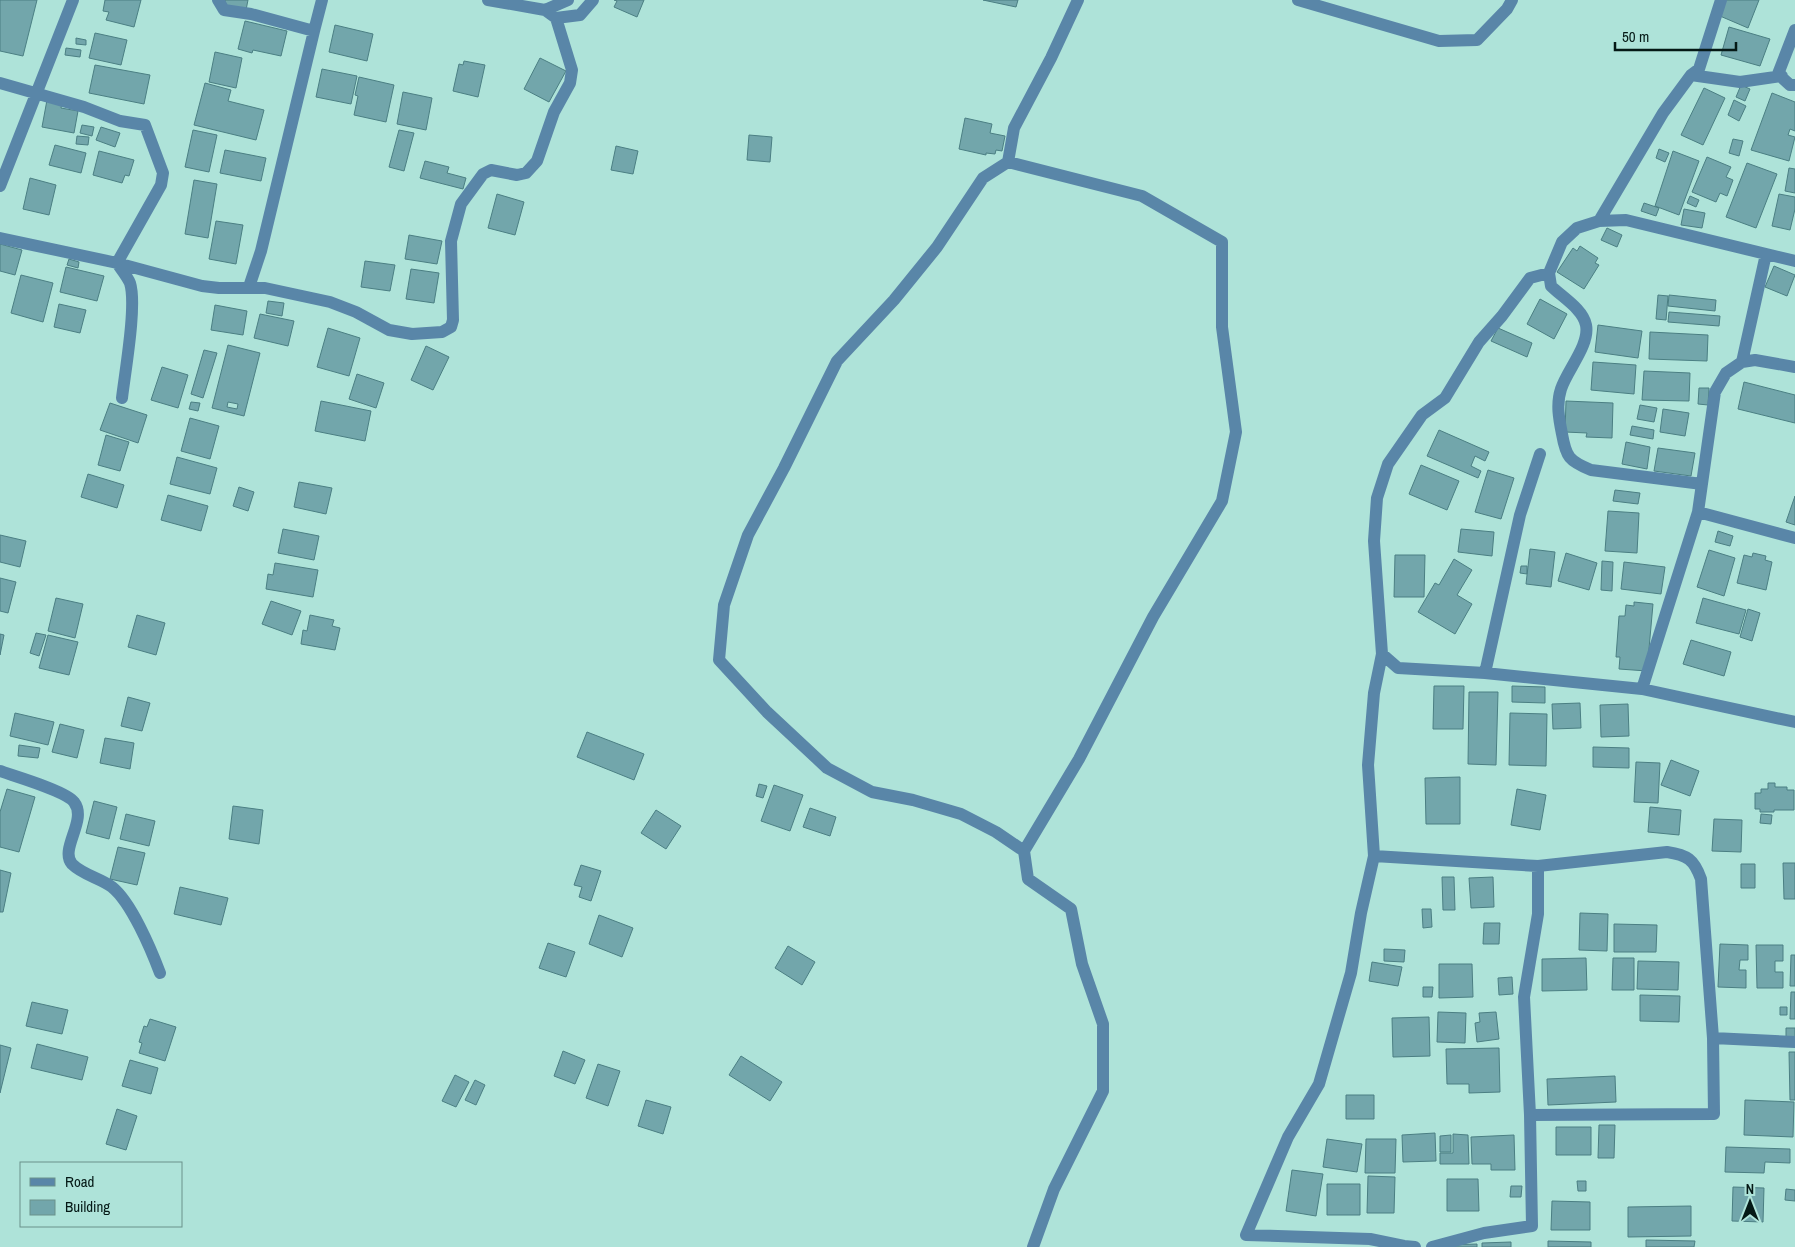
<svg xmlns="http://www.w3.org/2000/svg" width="1795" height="1247" viewBox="0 0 1795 1247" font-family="'Archivo Narrow',sans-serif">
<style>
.building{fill:#72a6ab;stroke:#4b7f83;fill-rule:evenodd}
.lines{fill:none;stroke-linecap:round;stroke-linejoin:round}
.minor{stroke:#5986a8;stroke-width:12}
</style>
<rect width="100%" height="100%" fill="#aee3d9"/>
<path class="building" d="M0 0H37L23 56 0 51Z
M105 0H141L134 27 106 20 109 12 103 11Z
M225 0H248L246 10 224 7Z
M614 0H644L637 17 614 7 617 1Z
M983 0H1018L1016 7Z
M1726 0H1759L1748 28 1720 16Z
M245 21 287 31 281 56 253 50 252 53 238 49Z
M335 25 373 34 367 61 329 52Z
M1729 27 1770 39 1760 66 1721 55Z
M95 33 127 40 121 65 89 58Z
M76 38 86 40V45L76 44Z
M66 48 81 50 80 57 65 55Z
M215 52 242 58 236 88 209 82Z
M540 58 566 71 549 102 524 89Z
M464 61 485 65 478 97 453 91 459 64 463 65Z
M95 65 150 75 144 104 89 93Z
M322 69 357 76 351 104 316 97Z
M359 77 394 85 386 122 354 115 358 96 355 95Z
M205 83 231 90 228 101 264 110 256 140 194 125Z
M1741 85 1750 89 1745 101 1736 97Z
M1704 88 1725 98 1703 145 1681 135Z
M403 92 432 98 426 130 397 124Z
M1772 93 1795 102V131L1790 129 1788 135 1795 137 1789 161 1751 150Z
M47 100 62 103 61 108 78 111 74 133 42 127Z
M1734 100 1746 106 1739 121 1728 115Z
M965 118 992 124 990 133 1005 136 1002 151 996 150 995 154 986 153V155L959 149Z
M82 125 94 127 92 136 80 133Z
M101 127 120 133 115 147 96 140Z
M193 130 217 135 209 172 185 167Z
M399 130 414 133 404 171 389 167Z
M749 135 772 137 770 162 747 160Z
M77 136 89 137 88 145 76 144Z
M1733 139 1743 141 1739 156 1729 153Z
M55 145 86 153 81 173 49 165Z
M616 146 638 151 633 174 611 170Z
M1659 149 1669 153 1665 162 1656 158Z
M225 150 266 158 261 181 220 173Z
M99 151 134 160 129 176 125 175 122 183 93 175Z
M1673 151 1699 161 1679 215 1655 206Z
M1707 157 1731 167 1726 177 1733 180 1727 196 1720 193 1716 202 1692 192Z
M425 161 449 167 447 173 466 178 463 189 420 178Z
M1747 163 1777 174 1756 228 1726 217Z
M1789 168 1795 169V193L1785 191Z
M30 178 56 185 49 215 23 209Z
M194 180 217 184 208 238 185 234Z
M497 194 524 202 515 235 488 228Z
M1779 194 1795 197V209L1790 230 1772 226Z
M1690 196 1699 200 1696 207 1687 203Z
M1644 203 1659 208 1656 216 1641 211Z
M1684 209 1705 213 1702 228 1681 225Z
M216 221 243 225 236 264 209 259Z
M1607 228 1622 235 1617 247 1601 240Z
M409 235 442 241 437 264 405 259Z
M0 244 22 250 15 275 0 271Z
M1580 246 1598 258 1595 263 1599 265 1584 289 1557 272 1573 248 1577 251Z
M69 259 79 262 78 268 67 265Z
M365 261 395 265 390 291 361 287Z
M1774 266 1795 275 1787 296 1765 287Z
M66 267 104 276 97 301 60 292Z
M411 269 439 273 434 303 406 299Z
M21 275 53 283 43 322 11 313Z
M1658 295 1668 296 1666 320 1656 319Z
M1669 295 1716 300 1715 311 1668 306Z
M1540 299 1567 314 1554 339 1527 324Z
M268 301 284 303 282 316 266 313Z
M59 304 86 310 80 333 54 327Z
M215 305 247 311 243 335 211 330Z
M1669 312 1720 316 1719 326 1668 322Z
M260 314 294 321 288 346 254 338Z
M1598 325 1642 331 1638 358 1595 352Z
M328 328 360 338 349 376 317 367Z
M1498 328 1532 343 1527 357 1491 341Z
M1650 332 1708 335 1707 361 1649 359Z
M228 345 260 353 244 416 212 408ZM228 402 238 404 237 409 227 407Z
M426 346 449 357 433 390 411 380Z
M204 350 217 353 203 398 191 394Z
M1593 362 1636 365 1634 394 1591 390Z
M162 367 188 375 178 408 151 400Z
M1644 371 1690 373 1689 401 1642 400Z
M357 374 384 383 376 408 349 399Z
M1744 382 1795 395V423L1738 409Z
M1699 388H1709L1708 405 1698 404Z
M321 401 371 411 365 441 315 431Z
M1566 401 1613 403 1612 438 1586 437 1587 433 1565 432Z
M191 402 200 403 198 411 189 409Z
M110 403 147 415 138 443 100 430Z
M1640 405 1657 408 1654 422 1637 419Z
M1663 409 1689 413 1685 436 1660 432Z
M190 418 219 426 210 459 181 451Z
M1632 426 1654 430 1653 439 1630 435Z
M1439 430 1489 452 1485 461 1475 456 1471 466 1481 471 1478 478 1427 456Z
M106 435 129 442 120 471 98 465Z
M1626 442 1650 447 1647 469 1622 464Z
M1658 448 1695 453 1691 476 1654 471Z
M177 457 217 468 210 494 170 484Z
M1421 465 1459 481 1447 510 1409 494Z
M1488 470 1514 478 1501 519 1475 512Z
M88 474 124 485 117 508 81 497Z
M299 482 332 488 326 514 294 507Z
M239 487 254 492 248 511 233 506Z
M1615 490 1640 493 1638 504 1613 501Z
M168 495 208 506 201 531 161 520Z
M1795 496V525L1786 522Z
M1608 511 1639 513 1637 553 1605 551Z
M283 529 319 536 314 560 278 553Z
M1461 529 1494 532 1492 556 1458 552Z
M1718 531 1733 536 1730 546 1715 542Z
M0 535 26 541 20 567 0 562Z
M1530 549 1555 552 1551 587 1526 584Z
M1709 550 1735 558 1724 596 1697 587Z
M1566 553 1597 563 1589 590 1558 581Z
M1753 553 1766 556 1765 560 1772 562 1766 590 1737 583 1744 555 1752 557Z
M1395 555H1425L1424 597H1394Z
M1454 559 1472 570 1457 595 1472 604 1455 634 1418 612 1435 583 1439 585Z
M1602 561 1613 562 1612 591 1601 590Z
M1624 562 1665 567 1661 594 1621 589Z
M275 563 318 570 313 597 266 589 268 574 273 575Z
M1521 566H1527V574L1520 573Z
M0 578 16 582 8 613 0 611Z
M56 598 83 604 75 638 48 631Z
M1703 598 1746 610 1739 634 1696 623Z
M271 601 301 611 292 635 262 624Z
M1634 602 1653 604 1647 671 1619 669 1620 657H1616L1619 616H1625L1626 605 1634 606Z
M1748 609 1760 613 1752 641 1740 637Z
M137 615 165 623 156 655 128 647Z
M310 615 334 620 332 626 340 628 335 650 301 644 303 630 307 631Z
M36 633 46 635 39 656 30 653Z
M0 634 4 635 0 655Z
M48 635 78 642 69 675 39 668Z
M1691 640 1731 652 1724 676 1683 664Z
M1434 686H1464L1463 729H1433Z
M1512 686 1545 687V703L1512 702Z
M1469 692H1498L1496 765 1468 764Z
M128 697 150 703 142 731 121 726Z
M1580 703 1581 728 1553 729 1552 704Z
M1628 704 1629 736 1601 737 1600 705Z
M15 713 54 722 48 745 10 736Z
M1510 713 1547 714 1546 766 1509 765Z
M60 724 84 730 77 758 52 752Z
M587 732 644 754 634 780 577 757Z
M105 738 134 743 130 769 100 763Z
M19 745 40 748 38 758 18 756Z
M1593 747 1629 748V768L1593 767Z
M1671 760 1699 771 1690 796 1661 785Z
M1636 762 1660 763 1658 803 1634 802Z
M1460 777V824H1426L1425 778Z
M1768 783H1775V787H1787V790H1794V810H1774V812H1760V809H1755V793H1761V789H1768Z
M759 784 767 786 763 798 756 796Z
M774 785 803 795 790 831 761 821Z
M7 789 35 797 19 852 0 847V812Z
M1517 789 1546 795 1540 830 1511 825Z
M94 801 117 807 109 839 86 833Z
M233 806 263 810 259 844 229 839Z
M1650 807 1681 810 1679 835 1648 832Z
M810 808 836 817 830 836 803 827Z
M656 810 681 826 666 849 641 833Z
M126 814 155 821 149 846 120 839Z
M1761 814 1772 815 1771 824 1760 823Z
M1714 819 1742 820 1741 852 1712 851Z
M118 847 145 853 137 885 110 879Z
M1783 863H1795V899H1784Z
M1741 864H1755V888H1741Z
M581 865 601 871 591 901 579 897 582 887 574 885Z
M0 870 11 873 3 912H0Z
M1442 877H1454L1455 910H1443Z
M1493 877 1494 907 1471 908 1469 878Z
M180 887 228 898 221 925 174 914Z
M1422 909H1431L1432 927 1423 928Z
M1580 913 1608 914 1607 951 1579 950Z
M599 915 633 928 622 957 589 944Z
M1484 923H1500L1499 944H1483Z
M1614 924 1657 925 1656 952H1614Z
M548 943 575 952 566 977 539 968Z
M1720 944 1748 945V960H1740L1739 970H1746V988L1718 987Z
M1756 945H1783V961H1775V972H1783V988H1757Z
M788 946 815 962 802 985 775 968Z
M1384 949 1405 950 1404 962 1384 961Z
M1791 955H1795V986H1790Z
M1586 958 1587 990 1542 991V959Z
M1613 958H1634V990H1612Z
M1638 961 1679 962 1678 990 1637 989Z
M1372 962 1402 967 1398 986 1369 981Z
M1439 964H1472L1473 997 1439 998Z
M1512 977 1513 994 1499 995 1498 978Z
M1423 987H1433L1432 997H1423Z
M1791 992H1795V1019H1790Z
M1640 995 1680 996 1679 1022 1640 1021Z
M32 1002 68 1010 62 1034 26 1026Z
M1780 1007H1787V1015H1780Z
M1438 1012 1466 1013 1465 1043 1437 1042Z
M1496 1012 1499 1039 1477 1042 1475 1023 1480 1022 1479 1013Z
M1429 1017 1430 1056 1393 1057 1392 1018Z
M150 1019 176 1027 165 1061 139 1053 142 1043 139 1042 144 1026 147 1027Z
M1786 1028H1795V1038L1786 1037Z
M37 1044 88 1057 82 1080 31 1068Z
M0 1045 11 1048 0 1093Z
M1499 1048 1500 1092 1469 1093V1084H1447L1446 1049Z
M563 1051 585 1060 575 1084 554 1076Z
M1789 1052H1795V1100H1790Z
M741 1056 782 1082 770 1101 729 1075Z
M130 1060 158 1068 151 1094 122 1086Z
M598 1064 620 1071 608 1106 586 1098Z
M455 1075 469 1082 456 1107 442 1101Z
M1615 1076 1616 1102 1548 1105 1547 1079Z
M475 1080 485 1085 476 1105 465 1100Z
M1346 1095H1374V1119H1346Z
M646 1100 671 1107 663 1134 638 1126Z
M1745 1100 1794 1102 1793 1137 1744 1135Z
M117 1109 137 1116 126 1150 106 1144Z
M1599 1125H1615L1614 1158H1598Z
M1556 1127H1591V1155H1556Z
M1435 1133 1436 1161 1403 1162 1402 1135Z
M1453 1134 1468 1135 1469 1164H1440V1153H1453Z
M1451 1135V1152H1440V1136Z
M1514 1135 1515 1170H1491V1164H1472L1471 1137Z
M1327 1139 1362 1144 1357 1172 1323 1167Z
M1366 1139H1396L1395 1173H1365Z
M1726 1147 1790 1149V1163L1765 1162 1764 1173 1725 1172Z
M1292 1170 1323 1174 1316 1216 1286 1211Z
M1368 1176 1395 1177 1394 1213H1367Z
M1447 1179H1478L1479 1211H1447Z
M1577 1181H1586V1191H1578Z
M1327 1184H1360V1215H1327Z
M1511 1186H1522L1521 1197H1510Z
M1733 1187 1764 1188 1763 1222 1732 1221Z
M1786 1189 1795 1190V1201L1785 1200Z
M1552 1201 1590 1202V1230H1551Z
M1691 1206V1236L1628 1237V1207Z
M1646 1240 1695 1241 1694 1247H1646Z
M1548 1241 1591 1242V1247H1548Z
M1511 1242V1247H1482V1243Z
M1477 1244V1247H1446V1245Z"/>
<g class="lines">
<path class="minor" d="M218 0 224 10 251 14 314 31 322 0
M488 0 545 10
M1298 0 1439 41 1477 40 1507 9 1512 0
M556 18 580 15 593 0
M1795 30 1778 74 1790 85H1795
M1691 75 1740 82 1782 76
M0 83 84 107 120 121 145 125 163 173 161 185 117 263C121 269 127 276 130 283 137 305 125 372 122 398
M1008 162 1142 196 1222 242V327L1236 432 1222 501 1153 617 1079 759 1024 851 1028 879 1071 909 1082 964 1103 1024V1091L1054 1189 1033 1247
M0 186 73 0
M1599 221 1663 113 1691 75 1699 69 1721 0
M0 238 117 263 202 286 219 288H265L330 302 356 312 389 330 412 334 442 332 451 327 453 320 451 241 461 204 483 174 491 170 517 175 526 173 537 161 554 112 570 83 572 70 556 18 545 10 568 0
M1549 273 1530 278 1502 316 1479 342 1445 398 1422 415 1388 464 1377 498 1374 541 1382 654 1398 668 1485 673 1642 689 1795 722
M249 287 261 251 314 31
M1742 362 1766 254
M1702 484 1591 470C1569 461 1566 457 1562 434 1559 419 1556 404 1561 389 1567 370 1590 345 1586 325 1583 309 1562 297 1551 286L1549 273 1562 242 1577 228 1599 221 1626 220 1795 261
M1698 512 1795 538
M1382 654 1374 693 1368 765 1374 856 1361 913 1351 973 1319 1084 1288 1137 1246 1235 1370 1239 1404 1246 1415 1247
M1485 673 1520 515 1540 454
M1642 689 1698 512 1715 392 1726 373 1742 362 1755 360 1795 367
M0 771C14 776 66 791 74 802 88 820 59 849 72 864 83 875 100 878 112 887 131 902 151 949 160 973
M1024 851 996 832 961 814 913 800 872 792 827 768 767 712 719 660 724 605 748 535 784 468 837 361 894 300 937 247 983 178 1008 162 1014 128 1051 58 1078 0
M1374 856 1538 866 1667 852C1687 855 1694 859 1701 879L1713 1038 1714 1114 1530 1115
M1713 1038 1795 1042
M1432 1247 1484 1233 1532 1226 1530 1115 1524 997 1538 914V866"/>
</g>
<rect x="20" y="1162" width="162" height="65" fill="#aee3d9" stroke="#6a928b"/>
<rect x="30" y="1178" width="25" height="8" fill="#5986a8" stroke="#6a928b"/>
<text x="65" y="1187" font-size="15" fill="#051916">Road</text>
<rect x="30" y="1200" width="25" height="15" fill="#72a6ab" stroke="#6a928b"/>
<text x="65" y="1212" font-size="15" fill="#051916">Building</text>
<g transform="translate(1750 1202)" stroke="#aee3d9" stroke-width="4" paint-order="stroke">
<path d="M0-4L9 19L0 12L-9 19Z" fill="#051916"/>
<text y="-8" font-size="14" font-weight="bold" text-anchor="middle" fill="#051916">N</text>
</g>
<path d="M1615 42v8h121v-8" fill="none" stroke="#051916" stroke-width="2.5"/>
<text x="1622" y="42" font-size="15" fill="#051916" stroke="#aee3d9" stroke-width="4" paint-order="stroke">50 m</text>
</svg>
